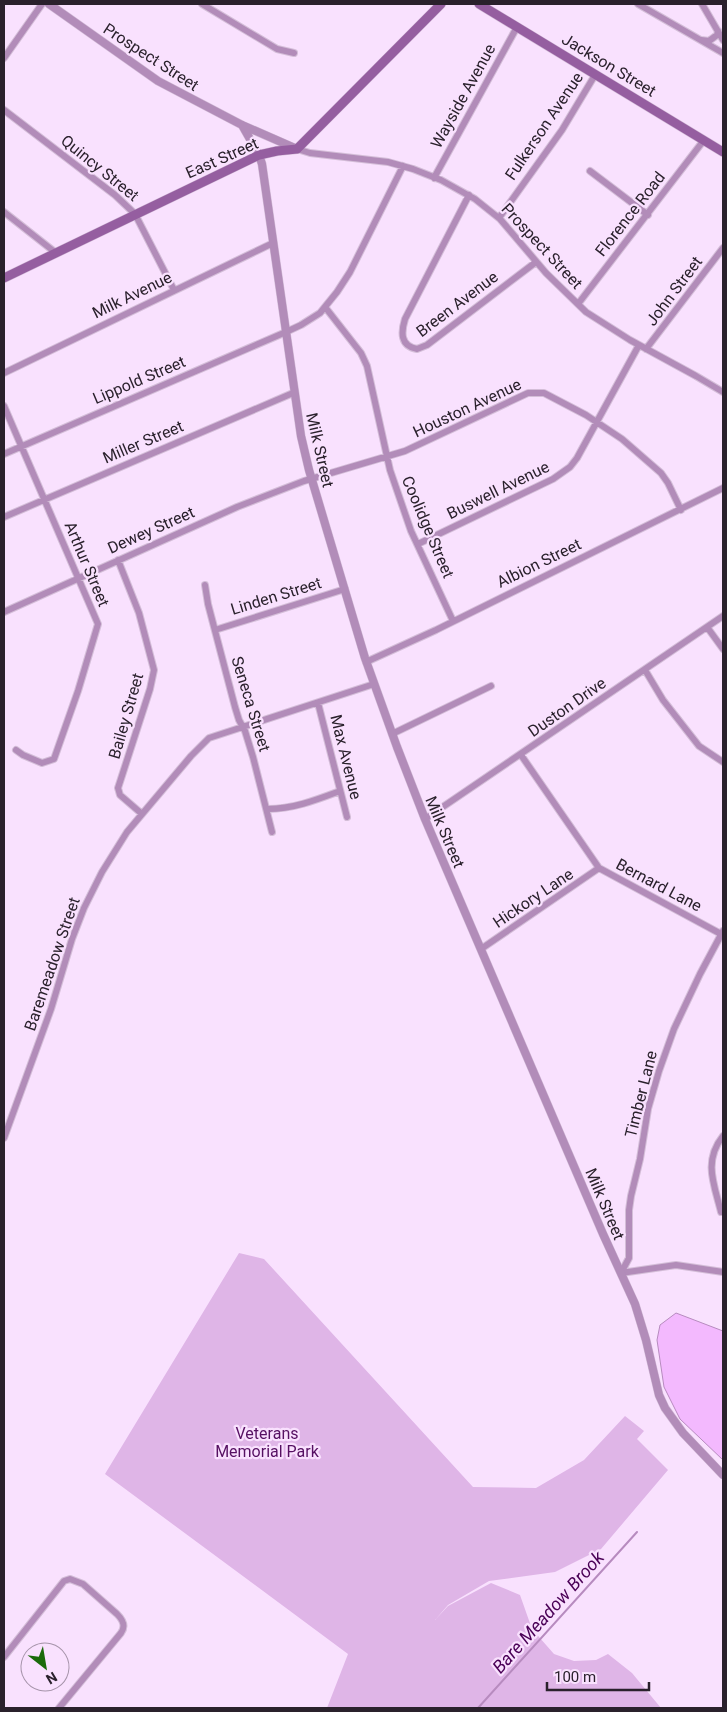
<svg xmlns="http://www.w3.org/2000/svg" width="727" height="1712" viewBox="0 0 727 1712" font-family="Roboto,sans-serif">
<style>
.green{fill:#dfb5e7}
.water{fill:#f3b9fe;stroke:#b78bbf}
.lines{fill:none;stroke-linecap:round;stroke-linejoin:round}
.stream{stroke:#b78bbf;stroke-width:2}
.minor-casing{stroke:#d4bed8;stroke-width:8}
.tertiary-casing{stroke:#d4bed8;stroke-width:9}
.secondary-casing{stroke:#d4bed8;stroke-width:10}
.minor{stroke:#b28cb9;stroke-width:6}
.tertiary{stroke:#b28cb9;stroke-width:8}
.secondary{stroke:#955ea0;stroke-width:9}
.labels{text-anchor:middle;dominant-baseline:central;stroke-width:4.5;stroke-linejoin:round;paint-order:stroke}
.street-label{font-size:16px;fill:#2a212c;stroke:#f9e1fe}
.park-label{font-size:16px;fill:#561062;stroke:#f9e1fe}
.water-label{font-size:18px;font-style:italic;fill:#4a0056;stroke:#f9e1fe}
</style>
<rect width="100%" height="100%" fill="#f9e1fe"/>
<path class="green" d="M239 1253 264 1259 473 1487 536 1488 584 1460 625 1416 644 1431 637 1439 668 1470 601 1549 555 1572 489 1581 448 1605 435 1620 448 1606 491 1583 520 1595 532 1629 554 1654 574 1661 596 1660 608 1654 632 1673 661 1708H327L348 1654 105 1474Z"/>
<path class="water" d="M676 1313 723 1331V1460L680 1419 664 1387 657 1340 660 1325Z"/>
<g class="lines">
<path class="stream" d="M478 1708 637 1532"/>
<g class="minor-casing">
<path id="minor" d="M202 4 277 49 294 53
M638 4 723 53
M702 4 723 40
M701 40 709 41 717 35 718 31
M4 58 42 4
M4 110 115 195 135 214 174 290
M297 149 310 153 388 162 413 169 441 180 475 199 500 219 546 273 586 312 630 340 696 376 723 392
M590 171 648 215
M434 178 517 27
M469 195 405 319C401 332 400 346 417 349L427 345 536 262
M4 212 56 253
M499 218 562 130 595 75
M578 304 704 140
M325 307 361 353 367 366 390 470 411 531 453 621
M646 349 723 248
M4 373 273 243
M4 406 98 624 78 691 54 759 42 763 23 755 16 750
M4 454 286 332 301 325 320 313 337 292 350 272 403 166
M4 517 293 393
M418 544 553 479 570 467 577 458 639 345
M118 560 139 613 154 670 150 689 118 788 120 795 142 814
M205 585 208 604 235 707 239 720 245 731 253 757 272 832
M4 612 237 507 304 481 405 451 528 393H544L586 415 622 439 661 473 668 483 681 510
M707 627 723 649
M215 630 345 589
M366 662 436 630 723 488
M645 670 663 700 699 746 723 762
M318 703 347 817
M392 734 491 686
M521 755 599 868 721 934
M268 809C293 809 316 800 340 791
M425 819 723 616
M481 949 599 868
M4 1138 51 1009 72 939 84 908 102 872 127 832 191 756 209 738 374 684
M721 1212C714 1184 703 1161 723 1136
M621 1273 629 1258V1210L631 1196 640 1159 648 1109 659 1071 674 1029 700 974 723 931
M621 1273 676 1265 723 1272
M4 1657 64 1581 70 1579 83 1584 117 1614C123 1620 126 1626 121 1633L59 1708"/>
</g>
<g class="tertiary-casing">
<path id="tertiary" d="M49 4 158 81 242 125 297 149
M242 125 259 155 262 164 301 436 309 470 365 658 397 747 425 819 603 1234 635 1304 646 1340 659 1395 665 1408 683 1433 723 1475"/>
</g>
<g class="secondary-casing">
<path id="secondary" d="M479 4 723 152
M4 278 259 155 277 151 297 149 441 4"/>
</g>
<use href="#minor" class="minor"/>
<use href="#tertiary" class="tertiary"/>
<use href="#secondary" class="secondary"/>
</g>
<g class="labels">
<g class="street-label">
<text transform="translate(151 57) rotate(33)">Prospect Street</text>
<text transform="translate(609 65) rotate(31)">Jackson Street</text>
<text transform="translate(463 96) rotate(-61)">Wayside Avenue</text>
<text transform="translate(544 126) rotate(-56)">Fulkerson Avenue</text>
<text transform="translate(222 158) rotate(-24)">East Street</text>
<text transform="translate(100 168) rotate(39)">Quincy Street</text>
<text transform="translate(630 214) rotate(-52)">Florence Road</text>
<text transform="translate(542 246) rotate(47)">Prospect Street</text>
<text transform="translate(674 291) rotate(-53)">John Street</text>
<text transform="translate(132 295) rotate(-26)">Milk Avenue</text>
<text transform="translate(457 304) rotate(-37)">Breen Avenue</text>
<text transform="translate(139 380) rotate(-23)">Lippold Street</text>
<text transform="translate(467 408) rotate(-25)">Houston Avenue</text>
<text transform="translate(143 442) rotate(-23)">Miller Street</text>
<text transform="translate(320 450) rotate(77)">Milk Street</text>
<text transform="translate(498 490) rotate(-26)">Buswell Avenue</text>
<text transform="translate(428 527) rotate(67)">Coolidge Street</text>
<text transform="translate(151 530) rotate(-24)">Dewey Street</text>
<text transform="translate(539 563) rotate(-26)">Albion Street</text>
<text transform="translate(87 564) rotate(67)">Arthur Street</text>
<text transform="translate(276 596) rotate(-17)">Linden Street</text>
<text transform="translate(251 704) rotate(73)">Seneca Street</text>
<text transform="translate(567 707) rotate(-35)">Duston Drive</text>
<text transform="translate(126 716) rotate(-74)">Bailey Street</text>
<text transform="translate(346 757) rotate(76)">Max Avenue</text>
<text transform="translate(445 832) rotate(67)">Milk Street</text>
<text transform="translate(659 885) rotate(28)">Bernard Lane</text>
<text transform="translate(533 898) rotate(-34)">Hickory Lane</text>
<text transform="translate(52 964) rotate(-71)">Baremeadow Street</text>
<text transform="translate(641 1094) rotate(-76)">Timber Lane</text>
<text transform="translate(605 1204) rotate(67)">Milk Street</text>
</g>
<g class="park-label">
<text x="267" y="1433">Veterans<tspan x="267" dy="18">Memorial Park</tspan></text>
</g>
<g class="water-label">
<text transform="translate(548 1612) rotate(-48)">Bare Meadow Brook</text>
</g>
</g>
<rect width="727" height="1712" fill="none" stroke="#2a212c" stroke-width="10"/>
<g transform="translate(45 1667) rotate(149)"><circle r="24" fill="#f9e1fe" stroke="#a694aa"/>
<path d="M0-4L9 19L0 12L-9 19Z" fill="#1b6a0b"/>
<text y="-8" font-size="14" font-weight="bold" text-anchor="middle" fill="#2a212c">N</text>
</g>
<path d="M547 1682v8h102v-8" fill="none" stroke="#2a212c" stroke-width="2.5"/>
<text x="554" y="1682" font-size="15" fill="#2a212c" stroke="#f9e1fe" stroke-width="4" paint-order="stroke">100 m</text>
</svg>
